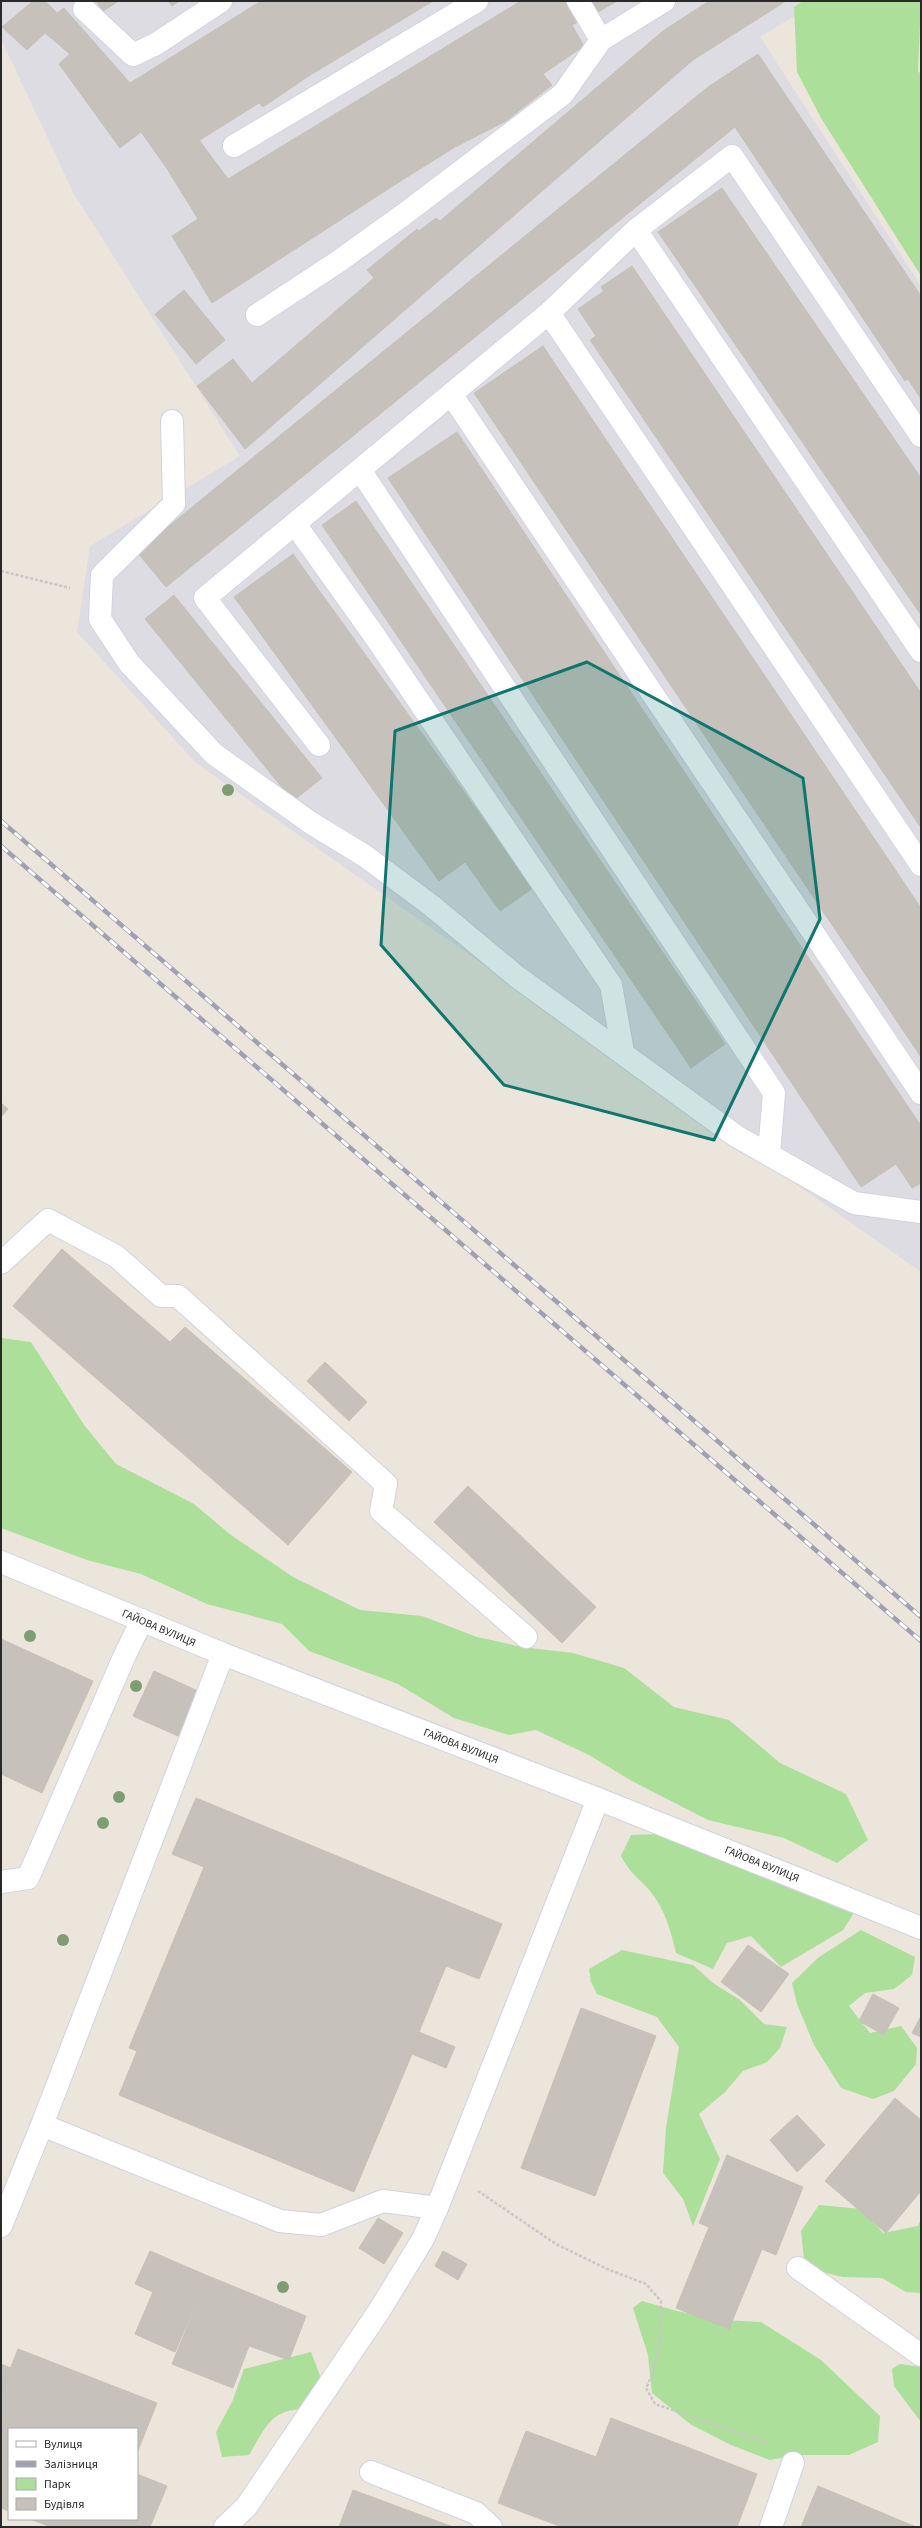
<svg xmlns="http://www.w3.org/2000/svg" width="922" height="2528" viewBox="0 0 922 2528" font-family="'Source Sans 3',sans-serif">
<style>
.industrial{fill:#dedce3}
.green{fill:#acdf9a}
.building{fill:#c6c2bb;stroke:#c6c1b5}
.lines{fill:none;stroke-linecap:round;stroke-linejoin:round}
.service-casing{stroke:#d1d2e1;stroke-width:24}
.minor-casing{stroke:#d1d2e1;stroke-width:24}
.path{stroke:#c7c7c7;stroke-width:2.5;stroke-dasharray:3 2;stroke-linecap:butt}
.service{stroke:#fff;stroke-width:22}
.minor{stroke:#fff;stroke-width:22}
.rail-casing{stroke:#9fa0b2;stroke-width:4.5}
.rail{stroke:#fff;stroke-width:3;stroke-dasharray:9;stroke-linecap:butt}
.tree{fill:#7f9d72}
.marked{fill:#0f766e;fill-opacity:0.2;stroke:#0f766e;stroke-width:3;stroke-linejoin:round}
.labels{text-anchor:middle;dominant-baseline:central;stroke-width:4;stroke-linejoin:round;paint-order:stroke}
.street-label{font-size:11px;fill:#292929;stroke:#fff}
</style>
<rect width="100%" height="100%" fill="#ebe5db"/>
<path class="industrial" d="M1 1H820L760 37 921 286V1272L196 763 77 632 90 546 240 456 74 194 1 39Z"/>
<path class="green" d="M803 1H921L918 71 921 74V276L821 118 797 72 794 7Z
M1 1338 31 1342 84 1425 116 1464 194 1504 231 1535 293 1577 360 1610 422 1616 477 1637 522 1647 573 1653 624 1668 674 1707 729 1720 780 1763 846 1794 868 1840 837 1863 784 1838 708 1820 630 1780 589 1755 536 1730 509 1735 454 1718 398 1684 309 1651 282 1624 207 1604 141 1574 87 1560 1 1528Z
M686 1833 857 1908 843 1930 781 1967 751 1936 727 1943 713 1969 676 1953C671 1931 665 1910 651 1892 638 1877 631 1875 621 1856L631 1835Z
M861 1930 915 1957 912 1975 894 1989 865 1993 849 2006 870 2033 901 2026 917 2048 916 2064 894 2091 873 2099 841 2088 814 2045 797 2004 792 1983 819 1957Z
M622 1950 693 1965 713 1983 740 2000 764 2024 787 2027 780 2048 767 2062 743 2071 725 2092 699 2114 720 2159 693 2226 683 2199 663 2173 666 2128 679 2047 657 2017 597 1994 591 1982 589 1969Z
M819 2205 862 2209 883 2233 918 2226 921 2219V2293L906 2292 882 2278 843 2277 805 2268 801 2231Z
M642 2301 677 2311 723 2320 761 2322 821 2360 880 2416 878 2442 849 2455H797L770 2460 731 2445 690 2424 652 2393 648 2355 633 2308Z
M311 2352 322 2381 316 2410C273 2405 268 2423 249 2455L222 2457 216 2432 232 2402 244 2369Z
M900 2364 921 2367V2422L894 2386 892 2369Z"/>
<path class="building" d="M33 1H45L57 13 64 8 130 83 150 118 176 106 202 144 166 167 141 132 120 148 59 64 70 54 45 33 27 50 2 27Z
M96 1H119L103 11Z
M168 1H179L172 6Z
M261 1H433L307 77 263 107 259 103 200 140 176 106 150 118 130 83Z
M521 1H565L579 21 572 25 584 46 543 74 552 85 506 121 455 147 399 182 212 303 172 236 198 219 166 167 202 144 228 179Z
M592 1H617L598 12Z
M709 1H786L693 60 245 449 197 386 233 359 252 383 374 278 367 270 417 229 419 231 436 218 440 221 663 31Z
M758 54 921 296V370L905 381 708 87Z
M708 87 735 127 166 587 137 552Z
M722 188 921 478V615L658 232Z
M632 266 921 693V828L590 340 596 336 578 309 604 291 601 287Z
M184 290 225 340 196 364 155 314Z
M543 346 921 908V1057L474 393Z
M921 370V399L908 379Z
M457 432 921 1126V1183L912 1188 896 1164 861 1187 388 478Z
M356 501 725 1044 691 1068 322 525Z
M293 554 533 888 500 911 465 862 439 881 234 597Z
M174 595 322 778 293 801 145 619Z
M1 1103 8 1109 1 1117Z
M62 1249 170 1342 185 1327 352 1472 288 1545 13 1306Z
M325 1362 367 1402 349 1421 307 1381Z
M468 1486 596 1607 562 1643 434 1522Z
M1 1639 93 1681 42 1793 1 1774Z
M154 1671 198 1691 178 1736 133 1716Z
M196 1798 502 1924 479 1979 446 1966 419 2032 455 2047 446 2068 412 2054 354 2192 119 2095 137 2051 129 2048 204 1867 172 1854Z
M748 1945 789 1974 761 2012 721 1982Z
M873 1994 899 2008 884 2035 859 2021Z
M581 2008 656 2036 595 2196 521 2168Z
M921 2016V2037L912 2033Z
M895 2098 921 2120V2191L886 2233 825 2181Z
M797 2115 825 2145 797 2172 770 2140Z
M727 2155 803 2187 776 2255 699 2223Z
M378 2218 403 2233 384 2264 359 2248Z
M709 2227 762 2249 729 2329 676 2308Z
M150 2251 208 2276 175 2352 135 2334 153 2292 135 2284Z
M443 2251 467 2264 458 2280 435 2266Z
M208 2276 306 2316 289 2360 249 2346 233 2388 172 2364Z
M18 2349 157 2403 137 2453V2429H22L1 2421V2393Z
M1 2364 11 2368 1 2393Z
M611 2418 757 2474 737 2527H562L498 2503 526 2431 596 2457Z
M1 2421 22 2429H9V2511L1 2508Z
M137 2474 167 2486 150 2527H69L72 2519H137Z
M818 2486 916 2527H801Z
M353 2490 453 2527H339Z
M30 2519H72L69 2527H51Z"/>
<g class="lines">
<g class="service-casing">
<path id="service" d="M578 1 601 40
M84 9 133 55 156 44 221 1
M234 146 477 1
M636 230 921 651
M549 313 921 865
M257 315 339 261 403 215 563 94 601 40 664 1
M451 394 921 1093
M172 421 174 504 102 575 100 619 129 663 214 754 311 823 365 856 432 906 516 976 736 1136 854 1203 921 1212
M360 470 774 1093 769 1154
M295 524 374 635 611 985 623 1052
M319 745 205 598 549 313 636 230 732 156 921 436
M1 1263 48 1220 116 1256 161 1296H178L386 1484 381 1511 526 1637
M1 1882 28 1878 124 1657 142 1620
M42 2125 280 2221 321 2225 383 2201 437 2208
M1 2226 42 2125 223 1654
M798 2268 921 2355
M371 2472 476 2513 491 2527
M225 2527 246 2507 379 2311 423 2239 437 2208 598 1799
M771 2527 793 2463"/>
</g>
<g class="minor-casing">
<path id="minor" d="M1 1562 223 1654 598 1799 921 1928"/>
</g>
<path class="path" d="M1 571 70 588
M478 2191 556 2244 607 2269 646 2284 661 2301C661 2332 660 2360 646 2388L655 2404 768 2443"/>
<use href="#service" class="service"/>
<use href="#minor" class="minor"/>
<g class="rail-casing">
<path id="rail" d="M1 821 921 1617
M1 846 921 1641"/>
</g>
<use href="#rail" class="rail"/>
</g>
<g class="tree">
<circle cx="228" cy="790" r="6"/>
<circle cx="30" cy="1636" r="6"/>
<circle cx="136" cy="1686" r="6"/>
<circle cx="119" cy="1797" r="6"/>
<circle cx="103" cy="1823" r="6"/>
<circle cx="63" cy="1940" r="6"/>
<circle cx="283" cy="2287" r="6"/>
</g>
<path class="marked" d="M587 662 803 778 820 919 714 1140 504 1085 381 945 395 731Z"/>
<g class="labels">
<g class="street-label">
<text transform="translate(159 1628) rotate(23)">ГАЙОВА ВУЛИЦЯ</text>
<text transform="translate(461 1746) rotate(21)">ГАЙОВА ВУЛИЦЯ</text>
<text transform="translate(762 1864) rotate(22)">ГАЙОВА ВУЛИЦЯ</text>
</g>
</g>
<rect width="922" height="2528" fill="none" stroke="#292929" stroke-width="4"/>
<rect x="8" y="2428" width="130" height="92" fill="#ffffff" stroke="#a9a9a9"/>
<rect x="16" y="2441" width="20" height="6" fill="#ffffff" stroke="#a9a9a9"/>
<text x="44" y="2448" font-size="12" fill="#292929">Вулиця</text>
<rect x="16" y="2461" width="20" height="6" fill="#9fa0b2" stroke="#a9a9a9"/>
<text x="44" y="2468" font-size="12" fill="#292929">Залізниця</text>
<rect x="16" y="2478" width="20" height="12" fill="#acdf9a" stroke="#a9a9a9"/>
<text x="44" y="2488" font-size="12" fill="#292929">Парк</text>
<rect x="16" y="2498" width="20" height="12" fill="#c6c2bb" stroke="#a9a9a9"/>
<text x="44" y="2508" font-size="12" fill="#292929">Будівля</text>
</svg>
